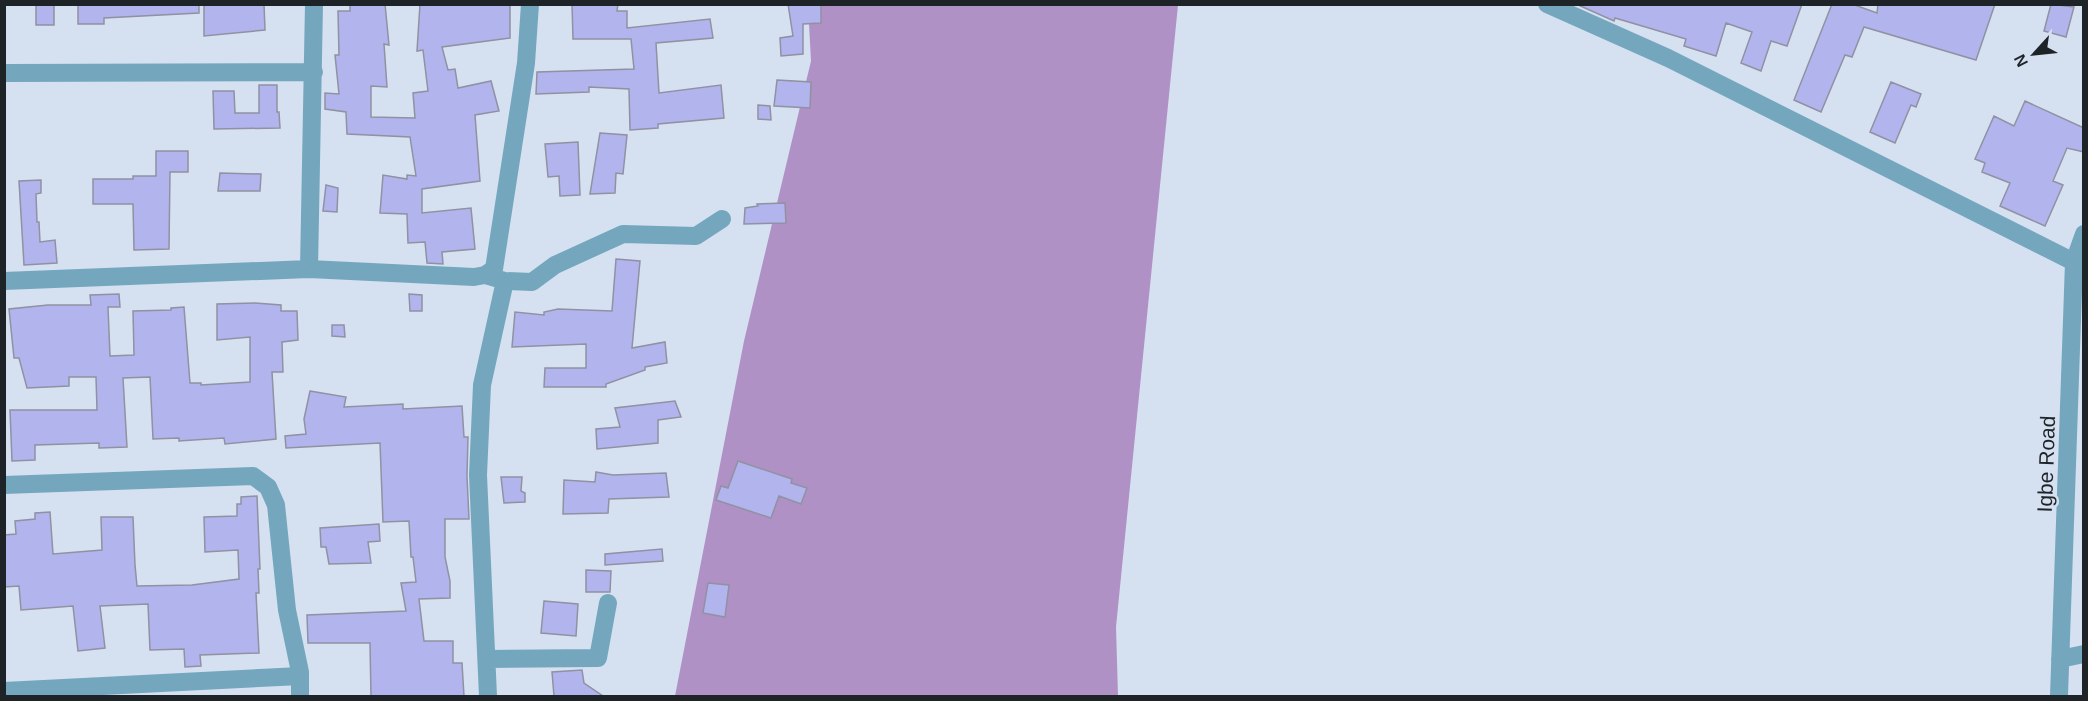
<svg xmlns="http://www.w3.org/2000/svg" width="2088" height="701" viewBox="0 0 2088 701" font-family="Arial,sans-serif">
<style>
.forest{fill:#b091c5}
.building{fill:#b2b4ed;stroke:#9091a2;stroke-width:1.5}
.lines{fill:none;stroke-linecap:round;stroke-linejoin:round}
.minor{stroke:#74a7bd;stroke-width:18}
.labels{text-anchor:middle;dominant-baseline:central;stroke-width:5;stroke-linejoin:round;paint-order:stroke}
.street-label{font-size:21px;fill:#1e2328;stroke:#d5e1f1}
</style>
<rect width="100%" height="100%" fill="#d5e1f1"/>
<path class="forest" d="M808 5H1178L1116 627 1118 696H675L744 341 811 61Z"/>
<path class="building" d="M36 4H54V25H36Z
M78 4H199V13L104 18V24H78Z
M204 4H264L265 30 204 36Z
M350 4H385L389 45 384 44 387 87 371 86V117L415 118 413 93 428 91 423 50 417 51 420 4H510V38L442 47 448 70 455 69 458 88 491 81 499 111 475 115 480 181 422 189V213L471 208 475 249 442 252 443 264 427 263 425 242 408 243 407 214 380 213 383 175 407 179V175L416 176 410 137 347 134 346 112 325 109V93L339 94 335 55H339L338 11H350Z
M572 4H618L617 11H627V28L710 19 713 38 656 43 659 93 721 85 724 118 658 124V128L630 130 629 89 589 87V92L536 94 537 72 634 69 631 39H573Z
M788 4H821V23L803 24V54L781 56 780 38 793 36Z
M1576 4H1802L1787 46 1771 41 1761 71 1741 63 1752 32 1726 23 1716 56 1684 46 1686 39 1615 18 1614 21Z
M1832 4H1852L1877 13 1878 4H1995L1976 60 1864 27 1852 57 1845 55 1821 112 1794 100Z
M2051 4 2074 7 2066 37 2044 31Z
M777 80 811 82 810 108 774 106Z
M1891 82 1921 94 1916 107 1911 105 1895 143 1870 132Z
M259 85H277V112H279L280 128 214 129 213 91H234L235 113H259Z
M2025 101 2084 128V152L2067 148 2053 181 2063 185 2045 226 2000 206 2010 183 1982 172 1985 163 1975 159 1994 116 2014 126Z
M758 105 770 106 771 120 758 119Z
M600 133 627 135 623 174 616 173 615 193 590 194Z
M578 142 580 195 560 196 559 176 548 177 545 144Z
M156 151H188V172H170L169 249 134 250 133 204H93V179H133V176H156Z
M220 173 261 174 260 191H218Z
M41 180V193L36 194 37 222H39L40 242 55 240 57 263 24 265 19 181Z
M326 185 338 188 337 212 323 211Z
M785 203 786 223 744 224 745 208 758 206 757 204Z
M616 259 640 261 632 348 665 342 667 363 645 367V370L606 384V387H544L545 368H586V344L512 347 515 312 544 315V312L558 309 612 311Z
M119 294 120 307H108L110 356 134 355 133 311 171 310V308L184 307 190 383H201V385L250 382V337L217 340V304L255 303 281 305V311H297L298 340 282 342 283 372H272L276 439 225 444 224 438 179 441V438L153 439 150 377 123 378 127 447 99 448V443L35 445V460L12 461 10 410H97L96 377H69V386L27 388 19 358H14L9 309 48 305H91L90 295Z
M409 294 422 295V311H410Z
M332 325H344L345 337 332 336Z
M310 391 346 397 344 407 403 404V409L462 406 464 437H468L467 476 469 519H445V557L450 581V598L419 599 424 641H453V663H462L464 696H371L370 643H308L307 615 406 611 401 583 416 582 413 557H411L409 521 383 522 380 443 286 448 285 436 306 434 304 419Z
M675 401 681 417 658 420V443L597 449 596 429 620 427 615 408Z
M738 461 792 479 791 483 807 488 801 504 779 496 771 518 716 500 721 486 728 488Z
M596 472 613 475 666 473 669 497 609 499 608 513 563 514 564 480 595 482Z
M501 477H522L521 491 525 493V502L504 503Z
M257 496 260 569H258L259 593H256L259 653 200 655 201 666 185 667 184 649 150 650 148 604 100 606 105 648 78 651 73 606 21 610 19 586 4 587V535L16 534 15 521 35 519V513L50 512 53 554 102 550 101 517H133L135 565 137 586 192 585 239 579 238 550 205 552 204 517 237 516V504H241V497Z
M379 524 380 541 368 542 371 563 329 564 326 547H321L320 528Z
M662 549 663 561 605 565V554Z
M586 570 611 571 610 592H586Z
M708 583 729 585 725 617 703 613Z
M544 601 578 604 576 636 541 633Z
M582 670 584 683 603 696H554L552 672Z"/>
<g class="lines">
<path class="minor" d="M1547 4 1668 58 2074 262
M4 73 314 72
M309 269 314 4
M4 281 309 269 474 277 485 275
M505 281 532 282 555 265 623 234 696 236 722 219
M4 485 253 476 268 487 276 505 287 610 300 672V696
M487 659 598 658 608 603
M2060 659 2084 654
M4 691 300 676
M488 696 478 475 482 385 505 281 485 275 494 269 526 63 530 4
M2059 696 2074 262 2084 234"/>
</g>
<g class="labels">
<g class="street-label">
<text transform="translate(2046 464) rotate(-88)">Igbe Road</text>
</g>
</g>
<rect width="2088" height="701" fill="none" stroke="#1e2328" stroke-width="12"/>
<g transform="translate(2034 54) rotate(243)" stroke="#d5e1f1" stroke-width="4.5" paint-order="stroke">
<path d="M0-4.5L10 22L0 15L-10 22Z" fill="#1e2328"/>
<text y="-9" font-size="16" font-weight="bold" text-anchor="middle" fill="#1e2328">N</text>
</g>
</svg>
